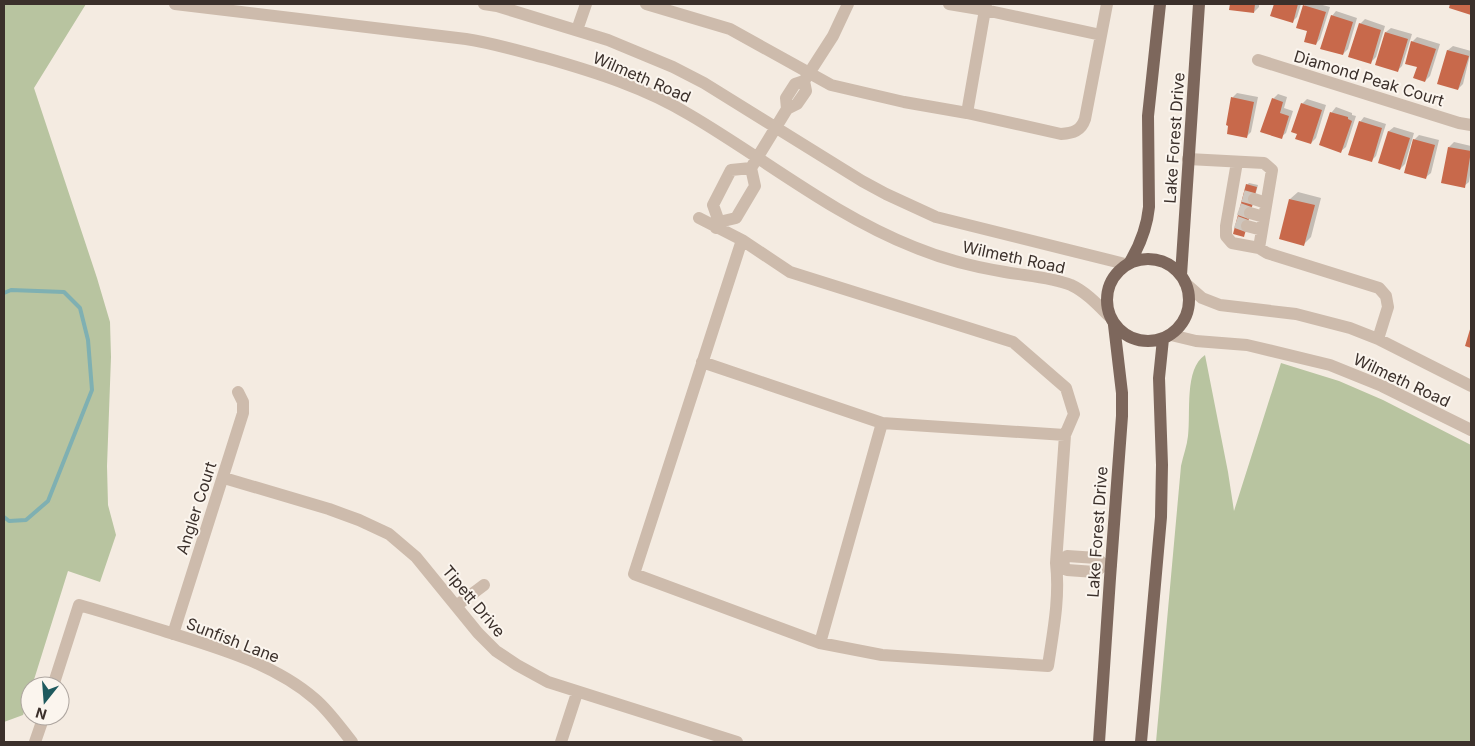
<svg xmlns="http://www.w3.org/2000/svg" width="1475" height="746" viewBox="0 0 1475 746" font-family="Inter,sans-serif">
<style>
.green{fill:#b8c4a0}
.shadow{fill:#0003}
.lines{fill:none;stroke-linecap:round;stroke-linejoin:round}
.stream{stroke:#7fb0b2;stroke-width:4}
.building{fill:#c8694b}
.minor-tunnel{stroke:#cfc6bd;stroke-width:12;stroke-dasharray:12 6;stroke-linecap:butt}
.minor{stroke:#cdbbac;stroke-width:12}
.major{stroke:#7d675c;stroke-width:12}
.labels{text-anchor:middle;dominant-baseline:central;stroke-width:4;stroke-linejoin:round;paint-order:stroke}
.street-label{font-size:16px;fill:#3b302b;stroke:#fbf5ee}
</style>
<rect width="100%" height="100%" fill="#f4ebe1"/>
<path class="green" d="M4 4H86L34 88 97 278 110 322 111 357 107 466 108 505 116 535 100 582 68 571 32 686H30V694L23 715 4 722Z
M1205 355 1228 472 1234 511 1281 363 1339 381 1383 400 1471 445V742H1156L1181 466C1183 456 1187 446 1188 436 1191 413 1184 369 1205 355Z"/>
<path class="shadow" d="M1231 4H1259V7L1254 12 1230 9Z
M1275 4H1301L1297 17 1292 22 1271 15Z
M1306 4H1319L1330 7 1320 39 1316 44 1308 30 1305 5Z
M1336 11 1357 18 1348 49 1343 54 1332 16Z
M1365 19 1385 26 1376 57 1371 62 1360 24Z
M1391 28 1412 34 1402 66 1397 71 1386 32Z
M1417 37 1440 44 1430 76 1425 81 1418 66 1412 42Z
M1453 46 1471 51 1463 84 1458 89 1439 83 1448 50Z
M1237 93 1258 97 1251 132 1246 137 1233 97Z
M1278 94 1287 97 1284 108 1293 111 1286 133 1281 137 1273 99Z
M1307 99 1326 105 1316 138 1311 143 1302 104Z
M1336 107 1352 113V115L1356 116 1346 147 1341 151 1321 145 1332 112Z
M1364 117 1386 124 1376 156 1371 161 1360 122Z
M1394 127 1414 133 1405 164 1400 169 1380 163 1389 131Z
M1419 135 1439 140 1431 173 1426 177 1413 141Z
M1454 142 1471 146V169L1469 182 1464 186 1449 147Z
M1249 183 1258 185 1245 233 1243 235 1247 185Z
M1298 192 1321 198 1311 237 1304 244 1290 199Z"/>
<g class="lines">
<path class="stream" d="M4 293 11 290 64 292 80 308 88 340 92 390 48 501 26 520 9 521 4 517"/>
</g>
<path class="building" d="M1230 4H1255L1254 13 1229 10Z
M1274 4H1298L1293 23 1270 16Z
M1450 4H1471V15L1449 8Z
M1303 5 1326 12 1316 45 1304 42 1307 31 1296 28Z
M1331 15 1353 22 1343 55 1320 49Z
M1359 23 1381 30 1371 64 1348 57Z
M1385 32 1408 39 1398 72 1375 65Z
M1411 41 1436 49 1425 82 1413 78 1417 67 1405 64Z
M1447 50 1469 56 1458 90 1437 84Z
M1231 97 1254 102 1247 138 1227 134 1228 126 1226 125Z
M1272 98 1283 102 1280 113 1289 116 1282 139 1260 132Z
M1301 103 1322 110 1311 144 1295 139 1297 134 1291 132Z
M1330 112 1348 117V119L1352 121 1341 153 1319 145Z
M1359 121 1382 128 1372 162 1348 155Z
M1388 131 1410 138 1400 170 1378 163Z
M1413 139 1435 145 1426 179 1404 173Z
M1448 147 1471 151 1465 188 1441 183Z
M1246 184 1257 187 1244 237 1233 234Z
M1289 199 1315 205 1304 246 1279 239Z
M1471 326V348L1465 346Z"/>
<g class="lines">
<path class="minor-tunnel" d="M1243 196 1254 199
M1239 209 1250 213
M1236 222 1247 226"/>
<path class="minor" d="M175 4 466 39C493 43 519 51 546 58 595 72 646 88 690 115 765 159 833 215 914 247 943 259 974 267 1005 272 1027 276 1051 277 1071 285 1086 292 1098 305 1109 316
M484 4 497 6 608 40 673 67 704 83 862 181 886 194 936 217 1125 264
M646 4 730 29 831 85 904 102 967 113 1061 134C1073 133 1081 131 1085 119L1107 4
M949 4 985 10 1101 35
M577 30 586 4
M1258 60 1459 123 1471 125
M787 109 786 98 795 84 804 81
M967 113 986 4
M1188 159 1264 163 1272 170 1259 248 1267 253 1379 288 1386 296 1388 307 1378 339
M1237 162 1226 226V236L1232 243 1259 248
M1254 199 1266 203
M1250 213 1264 217
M699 218 742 240 790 272 1013 342 1066 388 1074 414 1065 435 1056 563C1060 598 1053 632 1048 666L882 655 820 643 634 574 742 240
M719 222 736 218 755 186 751 168 787 109 797 104 806 91 804 81 833 36 848 4
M1247 226 1262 230
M716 228 719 222 713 205 731 170 751 168
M1185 283 1202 298 1220 305 1296 314 1350 328 1378 339 1471 386
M1171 335 1196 341 1247 345 1330 365 1382 386 1471 430
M702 362 882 423 1065 435
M224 478 329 509 359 520 389 534 416 557 478 633 496 651 517 665 548 682 737 742
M1062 563 1067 570 1095 572 1104 565H1111
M1062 563 1067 556 1097 558 1104 565
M456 606 484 585
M173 634 243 413V402L238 392
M820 643 882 423
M53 686 79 605C111 614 142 624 174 634 222 649 276 665 315 699 329 711 340 727 352 742
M35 742 44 716
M561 742 577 693"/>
<path class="major" d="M1107 300a41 41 0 1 1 82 0a41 41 0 1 1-82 0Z
M1130 262C1140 245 1147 227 1149 207L1148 116 1160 4
M1181 275 1199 4
M1099 742 1110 578 1122 416V393L1114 325
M1141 742 1161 517 1162 465 1159 378 1163 339"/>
</g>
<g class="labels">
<g class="street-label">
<text transform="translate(642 77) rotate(23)">Wilmeth Road</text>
<text transform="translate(1369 78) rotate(17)">Diamond Peak Court</text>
<text transform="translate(1174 138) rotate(-86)">Lake Forest Drive</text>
<text transform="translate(1014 257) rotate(12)">Wilmeth Road</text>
<text transform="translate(1402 380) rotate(25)">Wilmeth Road</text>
<text transform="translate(196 508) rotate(-72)">Angler Court</text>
<text transform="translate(1097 532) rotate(-86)">Lake Forest Drive</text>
<text transform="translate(474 601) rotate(50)">Tipett Drive</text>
<text transform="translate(233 640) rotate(21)">Sunfish Lane</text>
</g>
</g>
<rect width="1475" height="746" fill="none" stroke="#3b302b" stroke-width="10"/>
<g transform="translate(45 701) rotate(197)"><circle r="24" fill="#fbf5ee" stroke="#aea6a0"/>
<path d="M0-4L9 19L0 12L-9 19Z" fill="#1f5a5e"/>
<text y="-8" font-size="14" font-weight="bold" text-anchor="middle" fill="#3b302b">N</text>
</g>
</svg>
